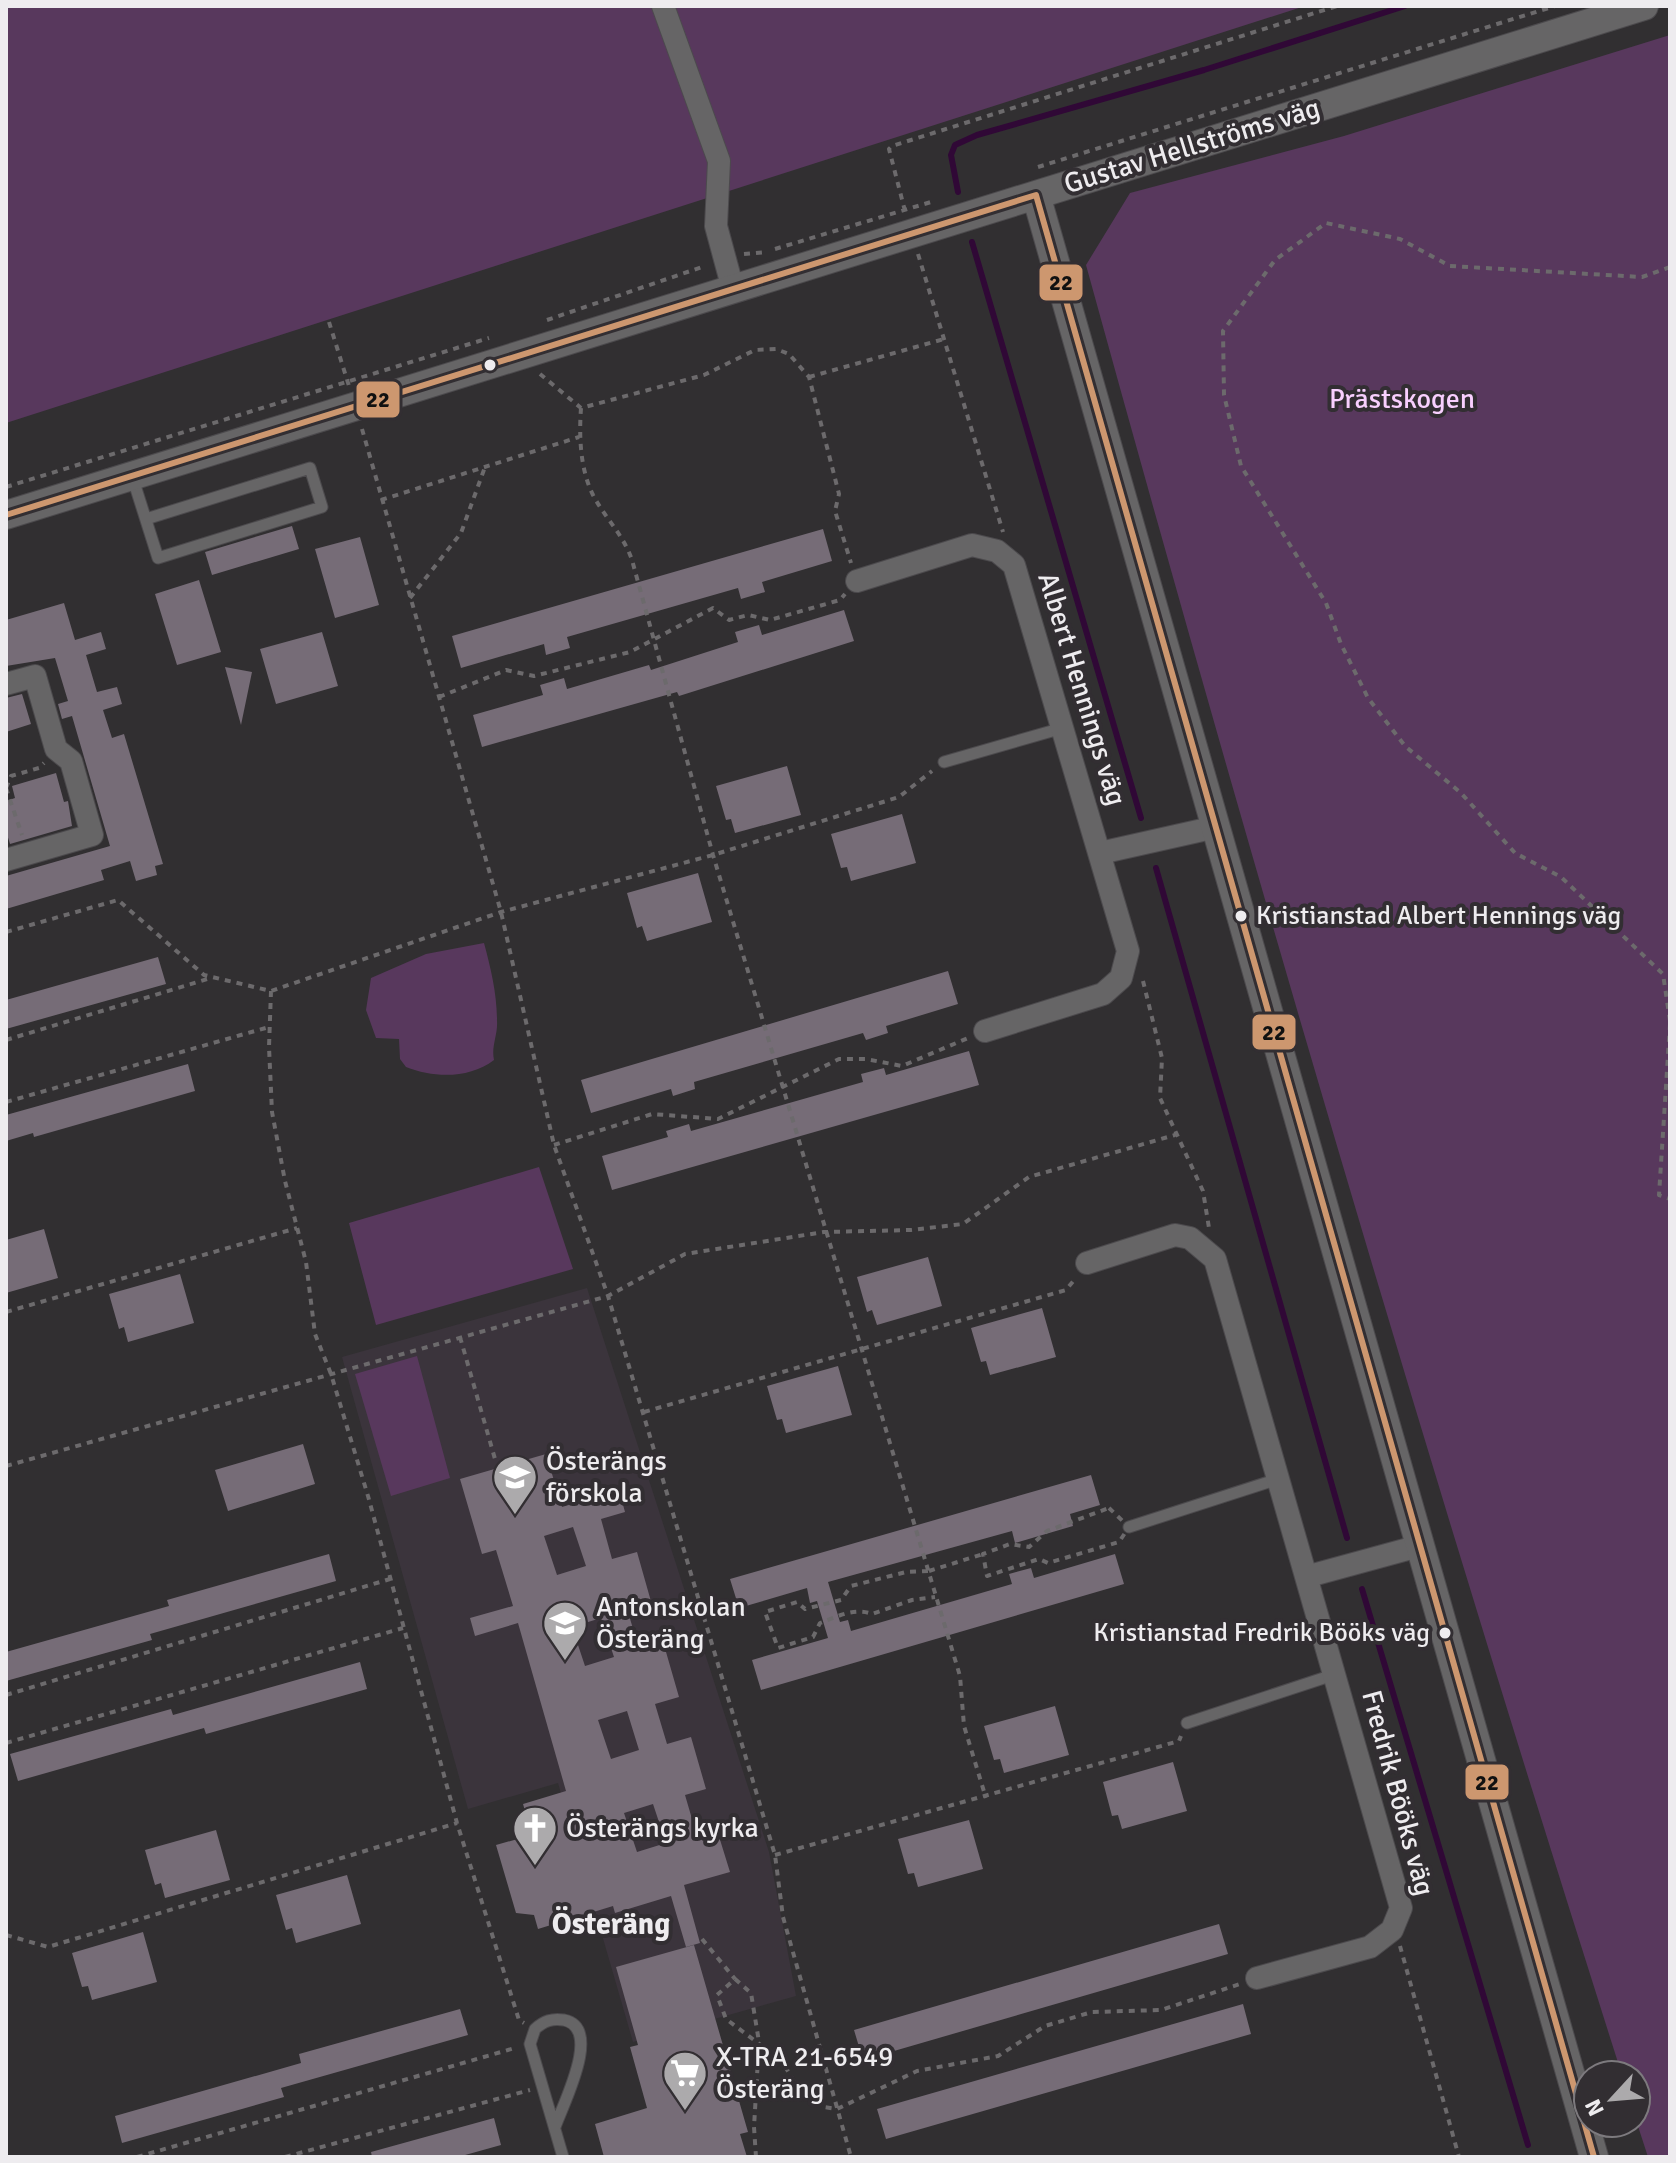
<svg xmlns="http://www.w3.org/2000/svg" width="1676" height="2163" viewBox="0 0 1676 2163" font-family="Signika,sans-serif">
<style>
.built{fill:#3b343c}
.green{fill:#58385d}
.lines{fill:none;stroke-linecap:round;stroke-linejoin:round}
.stream{stroke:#300836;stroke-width:6}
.building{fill:#766c77;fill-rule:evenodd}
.service-casing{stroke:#4c4a4d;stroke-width:13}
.minor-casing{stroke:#4c4a4d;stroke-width:24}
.tertiary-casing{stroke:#4c4a4d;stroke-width:30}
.path{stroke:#6c6a6c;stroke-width:4;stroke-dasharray:6 6;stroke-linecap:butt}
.service{stroke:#666566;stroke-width:11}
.minor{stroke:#666566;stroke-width:22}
.tertiary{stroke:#666566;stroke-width:28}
.bus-1-casing{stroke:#322e32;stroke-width:12}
.bus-1{stroke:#cd976f;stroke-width:6}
.bus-dot{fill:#eeecef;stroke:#322e32;stroke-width:3}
.labels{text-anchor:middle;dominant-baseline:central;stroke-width:8;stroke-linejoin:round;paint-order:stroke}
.bus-label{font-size:26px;fill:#eeecef;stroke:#322e32;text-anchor:start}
.street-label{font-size:28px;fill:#eeecef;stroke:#322e32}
.park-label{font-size:28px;fill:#f8cffe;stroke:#322e32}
.poi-label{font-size:28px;fill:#eeecef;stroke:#322e32;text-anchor:start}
.neighbourhood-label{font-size:30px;font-weight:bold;fill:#eeecef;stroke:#322e32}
.line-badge{stroke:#322e32;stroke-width:3}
.pale-badge-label{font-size:22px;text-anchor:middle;font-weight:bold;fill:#111}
</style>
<rect width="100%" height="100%" fill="#312f31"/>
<path class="built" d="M587 1288 769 1852 796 1996 633 2042 558 1783 468 1809 342 1357Z"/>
<path class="green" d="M6 6H1305L6 423Z
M1670 35V2157H1648L1636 2120V2075H1622C1431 1476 1253 872 1086 265L1130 193 1344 136Z
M484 943C491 969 497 994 497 1021 498 1035 491 1046 494 1060 469 1079 434 1078 406 1067L400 1059 399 1039 376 1038 366 1010 371 978 426 954Z
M539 1167 573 1269 376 1325 349 1223Z
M417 1356 450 1478 391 1496 355 1374Z"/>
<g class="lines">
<path class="stream" d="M958 192 951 155 955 145 977 135 1204 70 1405 6
M972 242 1141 818
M1156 868 1347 1538
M1362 1589 1528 2145"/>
</g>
<path class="building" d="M292 526 299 549 212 575 205 552Z
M823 529 832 561 762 582 765 592 741 599 738 588 567 637 570 648 546 655 544 644 461 668 452 636Z
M360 537 379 605 335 618 315 549Z
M199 580 221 652 177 665 155 594Z
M64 603 75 640 101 632 106 649 86 655 97 692 117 687 122 704 103 710 112 738 124 734 163 864 155 866 157 875 136 881 130 861 101 870 104 880 6 909V876L110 846 72 716 62 719 58 704 68 701 55 658 6 666V620Z
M844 610 854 641 679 696 677 692 482 747 473 715 543 695 540 685 564 678 567 689 649 665 651 670 738 642 735 632 759 625 762 635Z
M322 632 338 686 276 704 260 649Z
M225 667 252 672 241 725Z
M22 694 31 724 6 732V698Z
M787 766 801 815 735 833 731 819 726 820 716 786Z
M56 773 64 802 68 801 72 826 10 844 6 831V801L15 798 12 786Z
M902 814 916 863 851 881 847 867 841 868 831 834Z
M698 873 712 922 647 941 642 926 637 928 627 893Z
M158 957 166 984 6 1029V1000Z
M948 971 958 1004 886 1026 888 1033 866 1040 863 1033 694 1082 695 1089 673 1096 671 1089 591 1113 581 1080Z
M969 1051 979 1085 612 1190 602 1156 668 1137 666 1131 689 1124 691 1131 863 1082 861 1074 884 1068 886 1075Z
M188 1064 195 1091 34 1137 33 1133 6 1141V1115Z
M44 1229 58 1278 6 1293V1240Z
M928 1257 942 1306 877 1325 872 1310 867 1312 857 1277Z
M180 1274 194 1323 128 1342 124 1327 119 1329 109 1294Z
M1042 1308 1056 1357 990 1375 986 1361 981 1362 971 1328Z
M838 1366 852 1415 786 1433 782 1419 777 1420 767 1386Z
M303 1444 315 1484 228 1511 215 1470Z
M546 1454 562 1507 619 1490 625 1512 601 1519 612 1559 637 1552 652 1605 628 1612 640 1652 664 1645 679 1697 655 1704 667 1744 691 1737 706 1789 685 1795 697 1836 717 1830 730 1872 684 1885 700 1943 686 1947 671 1896 615 1913 613 1906 538 1929 534 1915 516 1913 496 1845 532 1835 523 1804 566 1791 518 1623 475 1636 470 1618 513 1606 496 1550 482 1554 460 1479ZM573 1527 586 1566 557 1575 544 1536ZM601 1618 614 1657 585 1666 572 1627ZM627 1711 639 1750 611 1759 598 1720ZM653 1804 666 1843 637 1852 624 1813Z
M1091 1475 1100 1505 1070 1514 1073 1526 1015 1543 1012 1531 828 1582 840 1622 848 1620 851 1631 1012 1584 1009 1574 1031 1568 1034 1578 1115 1554 1124 1584 761 1690 752 1660 828 1638 817 1601 810 1603 807 1588 739 1608 730 1579Z
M329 1554 336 1581 150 1634 152 1640 6 1681V1652L169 1606 167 1600Z
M360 1662 367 1689 206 1734 204 1728 18 1781 10 1754 171 1709 173 1715Z
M1055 1706 1069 1755 1004 1773 1000 1759 994 1760 984 1726Z
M1173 1762 1187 1811 1122 1829 1118 1815 1112 1816 1103 1782Z
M969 1820 983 1869 918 1887 914 1873 908 1874 898 1839Z
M216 1830 230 1880 165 1898 161 1883 155 1885 145 1850Z
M347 1875 361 1924 296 1943 292 1928 286 1930 276 1895Z
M1219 1924 1228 1954 863 2060 854 2030Z
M143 1932 157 1982 92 2000 88 1986 82 1987 72 1953Z
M694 1945 748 2132 740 2134 747 2157H604L595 2124 647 2108 630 2047 638 2045 616 1967Z
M1243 2004 1251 2034 886 2139 877 2109Z
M460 2009 468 2035 281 2088 284 2097 122 2143 115 2116 301 2063 299 2054Z
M494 2118 501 2145 458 2157H372L371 2152Z"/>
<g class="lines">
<g class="service-casing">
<path id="service" d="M132 476 158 558 322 507 310 468 146 519
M944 762 1059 729
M1129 1527 1278 1479
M1187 1723 1336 1674
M555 2127C563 2104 603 2028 564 2020 552 2018 544 2021 535 2029L530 2044 563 2157"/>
</g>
<g class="minor-casing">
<path id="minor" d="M663 6 719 161 716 226 733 289
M857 581 972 545 997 551 1014 565 1128 951 1121 978 1103 994 985 1031
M6 684 35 676 56 749 71 761 92 835 6 860
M1100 853 1216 827
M1087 1263 1175 1235 1190 1238 1215 1259 1401 1908 1392 1930 1370 1947 1257 1978
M1309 1576 1419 1546"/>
</g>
<g class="tertiary-casing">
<path id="tertiary" d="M1036 195 1594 2157
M6 515 1644 6"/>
</g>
<path class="path" d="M1038 167 1555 6
M905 211 889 149 892 146 1337 6
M775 249 931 202
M744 254 767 252
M918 254 1003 532
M1670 267 1642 277 1450 266 1400 239 1326 223 1275 260 1223 331 1224 395 1241 466 1326 603 1341 644 1368 698 1405 746 1461 793 1515 853 1561 877 1663 974 1670 1021
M547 320 705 266
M329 322 349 386
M540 374 581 408 704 375 755 350 776 349 789 354 809 377 839 494 835 511 851 563
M809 377 944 339
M581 408C579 436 580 469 593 495 605 518 623 534 632 560L713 855 960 1676 964 1726 986 1798
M362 429 501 912 554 1145 608 1296 775 1855 783 1917 851 2157
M6 487 489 338
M381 500 579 437
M410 598 461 533 485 467
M439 697 506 670 534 676 630 652 713 608 729 620 748 615 770 620 840 600 845 594
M6 788 22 835
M6 788 11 776 39 768 44 763
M6 932 118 900 204 975 271 991 501 912 713 855 899 797 932 771
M1143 981 1162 1058 1160 1098 1203 1191 1209 1228
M271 991 269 1047 272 1112 285 1181 306 1262 315 1334 331 1374 368 1496 457 1823 519 2020 524 2023
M1670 1024 1659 1195 1670 1199
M6 1040 211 978
M6 1102 269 1027
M554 1145 652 1114 718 1119 839 1059H866L902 1066 968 1038
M6 1312 297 1228
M460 1337 495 1459
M644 1412 1066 1290 1075 1279
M6 1466 608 1296 685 1254 824 1232 911 1230 963 1224 1029 1177 1175 1135
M1109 1508 1129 1527 1119 1542 1048 1563 1039 1559 987 1576 983 1554 1010 1544 1029 1547 1047 1531Z
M928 1571 906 1572 851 1586 841 1600 805 1609 797 1602 765 1612 778 1648 813 1637 820 1623C836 1617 855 1607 872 1614L912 1600 935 1597
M929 1571 983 1554
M6 1695 390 1579
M6 1743 403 1628
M775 1855 1179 1741 1181 1736
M6 1935 48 1947 457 1823
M702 1939 735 1979
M1400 1946 1459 2157
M137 2157 515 2048
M285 2157 530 2090
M756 2157 754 2127 759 2042 751 1993 735 1979 717 1995 726 2019 782 2061 801 2094 824 2107 837 2109 917 2071 998 2056 1045 2026 1092 2012 1161 2010 1240 1984
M1372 2157H1391"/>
<use href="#service" class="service"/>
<use href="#minor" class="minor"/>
<use href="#tertiary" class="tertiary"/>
<g class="bus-1-casing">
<path id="bus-1" d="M6 515 1036 195 1594 2157"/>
</g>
<use href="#bus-1" class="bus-1"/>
</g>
<defs>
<g id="school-pin" transform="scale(2.3)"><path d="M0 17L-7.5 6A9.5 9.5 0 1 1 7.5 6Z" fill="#acaaac" stroke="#322e32"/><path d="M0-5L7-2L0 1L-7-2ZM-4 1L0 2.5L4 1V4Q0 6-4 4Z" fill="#fff"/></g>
<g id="church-pin" transform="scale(2.3)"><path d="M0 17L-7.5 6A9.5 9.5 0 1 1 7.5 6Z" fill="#acaaac" stroke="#322e32"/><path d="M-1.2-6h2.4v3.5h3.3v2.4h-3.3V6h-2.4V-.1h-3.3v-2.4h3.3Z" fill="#fff"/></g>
<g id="supermarket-pin" transform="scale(2.3)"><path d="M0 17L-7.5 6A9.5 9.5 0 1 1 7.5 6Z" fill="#acaaac" stroke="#322e32"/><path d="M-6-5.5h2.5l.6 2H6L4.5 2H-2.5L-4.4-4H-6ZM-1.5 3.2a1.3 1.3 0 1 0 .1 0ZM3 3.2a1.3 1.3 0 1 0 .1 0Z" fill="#fff"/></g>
</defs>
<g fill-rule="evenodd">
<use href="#school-pin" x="515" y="1477"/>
<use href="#school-pin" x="565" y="1623"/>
<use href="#church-pin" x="535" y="1828"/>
<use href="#supermarket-pin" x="685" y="2073"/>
</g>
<g class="bus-dot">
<circle cx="490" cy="365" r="7"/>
<circle cx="1241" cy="916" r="7"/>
<circle cx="1445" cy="1633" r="7"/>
</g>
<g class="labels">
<g class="bus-label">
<text x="1256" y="916">Kristianstad Albert Hennings väg</text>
<text x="1430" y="1633" text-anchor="end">Kristianstad Fredrik Bööks väg</text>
</g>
<g class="street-label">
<text transform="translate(1192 146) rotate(-17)">Gustav Hellströms väg</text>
<text transform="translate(1082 689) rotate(73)">Albert Hennings väg</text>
<text transform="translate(1398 1793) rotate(75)">Fredrik Bööks väg</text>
</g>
<g class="park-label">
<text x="1402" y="399">Prästskogen</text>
</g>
<g class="poi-label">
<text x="546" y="1461">Österängs<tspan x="546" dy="32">förskola</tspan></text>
<text x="596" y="1607">Antonskolan<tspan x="596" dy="32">Österäng</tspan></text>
<text x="566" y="1828">Österängs kyrka</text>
<text x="716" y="2057">X-TRA 21-6549<tspan x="716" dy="32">Österäng</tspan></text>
</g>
<g class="neighbourhood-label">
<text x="611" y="1924">Österäng</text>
</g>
</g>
<g class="line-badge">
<rect x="1038" y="263" width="46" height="39" rx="8" fill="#cd976f"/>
<rect x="355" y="380" width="46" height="39" rx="8" fill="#cd976f"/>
<rect x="1251" y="1013" width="46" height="38" rx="8" fill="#cd976f"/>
<rect x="1464" y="1763" width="46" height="38" rx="8" fill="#cd976f"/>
</g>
<g class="pale-badge-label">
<text x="1061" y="290">22</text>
<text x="378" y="407">22</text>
<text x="1274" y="1040">22</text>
<text x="1487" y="1790">22</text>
</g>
<rect width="1676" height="2163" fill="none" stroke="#eeecef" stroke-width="16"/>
<g transform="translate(1612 2099) rotate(244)"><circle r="38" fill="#322e32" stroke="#7d7a7e" stroke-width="2"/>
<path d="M0-6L14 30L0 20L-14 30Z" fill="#acaaac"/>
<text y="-12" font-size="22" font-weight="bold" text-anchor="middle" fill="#eeecef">N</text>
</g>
</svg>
